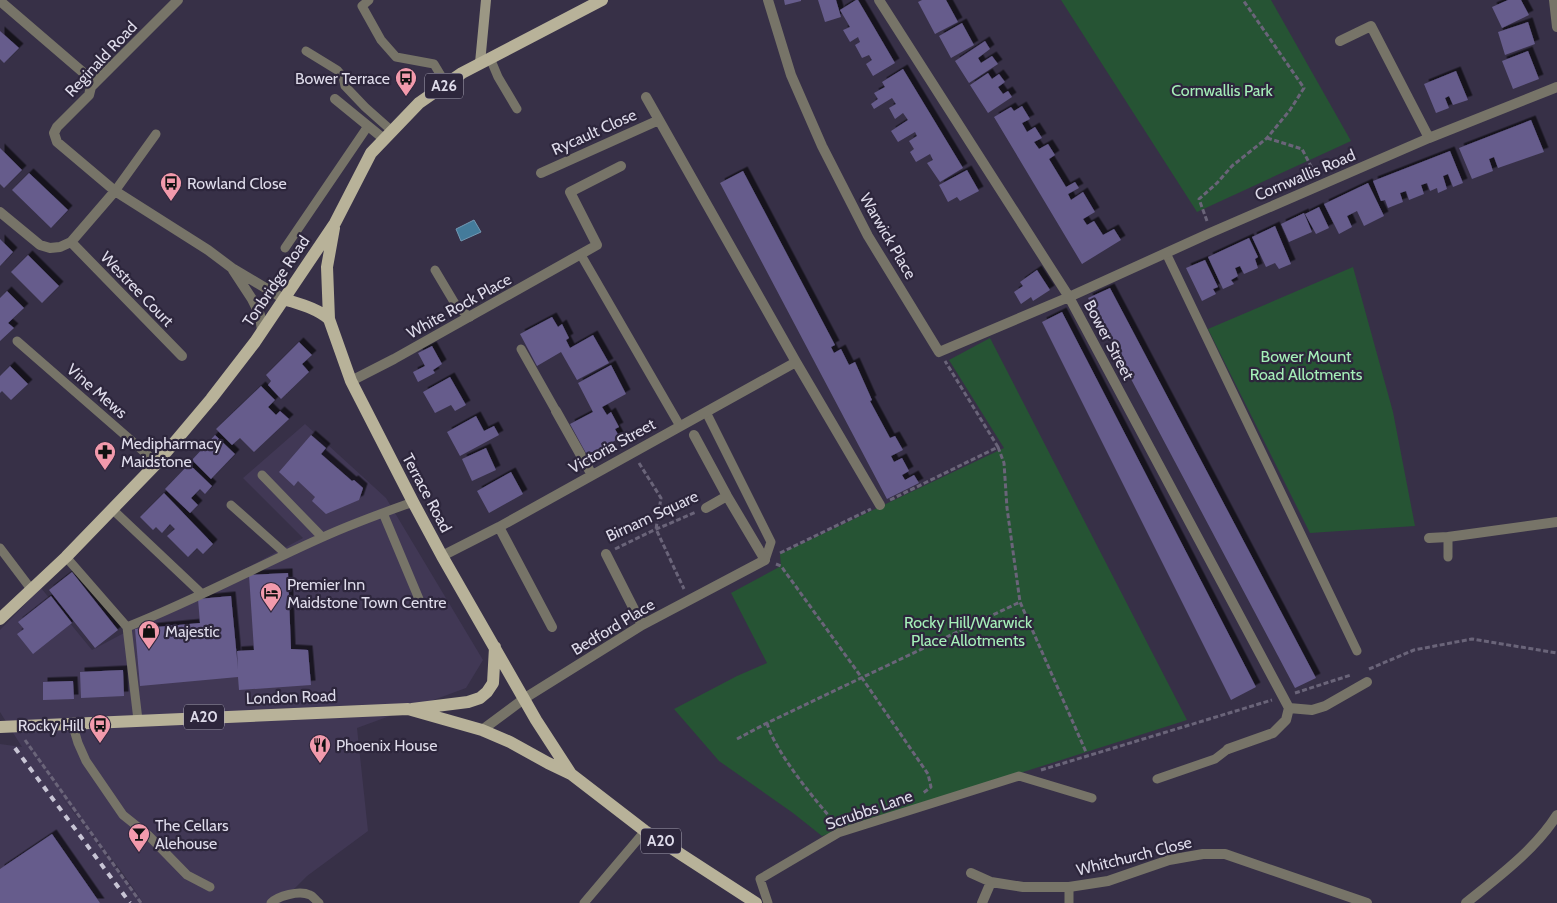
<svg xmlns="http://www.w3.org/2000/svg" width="1557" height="903" viewBox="0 0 1557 903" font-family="Cabin,sans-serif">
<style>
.built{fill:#413855;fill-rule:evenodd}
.green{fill:#265434}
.water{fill:#447b9b;stroke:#7298b3}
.building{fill:#665c8c;filter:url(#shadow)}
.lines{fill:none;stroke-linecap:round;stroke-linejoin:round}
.path{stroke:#6a6479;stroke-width:3;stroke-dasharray:5 2.5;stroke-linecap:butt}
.lane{stroke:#777468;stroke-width:9}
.street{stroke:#777468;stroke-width:10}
.secondary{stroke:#9b9784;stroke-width:10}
.primary{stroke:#b8b299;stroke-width:12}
.rail{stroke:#c8c5d5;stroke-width:4;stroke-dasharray:6 6;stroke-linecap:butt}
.labels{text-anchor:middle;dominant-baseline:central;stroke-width:4.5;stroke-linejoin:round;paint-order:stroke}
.shield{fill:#2d263c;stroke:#a9a5b6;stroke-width:1}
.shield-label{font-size:15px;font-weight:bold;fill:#dedbea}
.street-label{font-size:16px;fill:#dedbea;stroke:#2d263c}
.poi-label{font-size:16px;fill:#dedbea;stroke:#2d263c;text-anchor:start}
.park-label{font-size:16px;fill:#a5efb8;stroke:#2d263c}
</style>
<defs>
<filter id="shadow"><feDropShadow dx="4.5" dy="-4.5" stdDeviation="0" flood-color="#0009"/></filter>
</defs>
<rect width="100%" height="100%" fill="#373047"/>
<path class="built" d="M305 424 386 498 483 660 466 688 357 728 368 831 307 876 280 903H0V744L22 747 0 712V630L41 588 92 650 303 538 243 478ZM57 791 119 868 143 902Z"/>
<path class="green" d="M1061 0H1271L1351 141 1197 212Z
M1353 267 1393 412 1415 526 1310 533 1208 329Z
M990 338 1187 720 822 836 793 813 719 761 674 709 737 676 767 663 731 593 781 566 780 554 1004 448 949 360Z"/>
<path class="water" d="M474 220 481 232 461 241 456 229Z"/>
<path class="building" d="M784 0H801V1L785 5Z
M818 0H836L841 17 825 22Z
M856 0H858L895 63 873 76 866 64 872 60 869 55 862 58 855 45 860 42 858 37 850 42 843 30 850 27 840 10Z
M922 0H946L958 22 935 34 918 2Z
M1508 0H1521L1529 15 1502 28 1492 7Z
M1528 22 1535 44 1505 55 1498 32Z
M962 23 974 45 951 58 939 36Z
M0 31 19 48 4 63 0 59Z
M985 41 990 49 978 58 981 63 992 56 998 64 969 83 955 61Z
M1528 51 1539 79 1513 89 1502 61Z
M903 69 963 168 940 182 927 163 933 160 930 154 916 162 910 152 914 149 909 141 917 136 915 132 898 142 891 131 908 120 903 113 895 119 889 108 896 104 892 98 874 109 871 104 878 99 874 93 885 87 882 82Z
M1456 71 1468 100 1453 105 1449 96 1445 98 1449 108 1436 113 1424 84Z
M988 73 992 79 999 74 1005 82 998 87 1003 94 1008 91 1012 97 988 113 970 85Z
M1022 106 1030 119 1022 123 1027 132 1035 127 1042 138 1034 142 1039 149 1048 144 1055 155 1049 159 1066 187 1075 182 1079 188 1068 194 1071 200 1083 192 1095 212 1083 219 1087 225 1094 221 1103 235 1114 229 1121 240 1082 264 994 117 1011 107 1014 111Z
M1531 120 1544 152 1498 168 1494 157 1489 159 1493 171 1472 179 1459 148Z
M0 148 22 170 4 188 0 184Z
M1450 151 1463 183 1453 187 1448 174 1443 176 1447 189 1438 193 1437 188 1430 191 1427 183 1421 185 1424 194 1409 200 1406 191 1400 193 1403 202 1388 208 1385 200 1381 201 1373 181Z
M967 170 979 191 960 201 957 197 948 202 939 185Z
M743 171 835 345 831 347 834 353 841 349 849 365 855 362 872 400 870 401 890 438 895 436 903 450 891 456 894 462 902 458 909 471 902 475 905 480 914 475 919 483 887 499 720 183Z
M29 173 68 210 51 228 12 190Z
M1368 183 1384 216 1364 226 1357 211 1347 216 1352 227 1339 234 1324 204Z
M1319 207 1329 228 1316 234 1305 214Z
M1304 213 1312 232 1289 242 1281 224Z
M1275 226 1291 264 1279 269 1275 263 1266 267 1252 237Z
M1249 238 1258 257 1255 259 1258 268 1244 274 1240 266 1235 268 1238 276 1231 280 1234 284 1223 289 1208 257Z
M0 239 13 252 0 266Z
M28 255 59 286 42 303 11 272Z
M1205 260 1218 287 1213 289 1216 294 1202 301 1186 268Z
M1037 270 1050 290 1033 301 1031 297 1021 304 1014 292 1023 286 1020 282Z
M1110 288 1316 678 1295 688 1088 298Z
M7 291 24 308 8 323 14 328 0 341V298Z
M1062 312 1256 687 1231 700 1042 322Z
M552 317 558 327 562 324 569 338 566 340 570 348 593 335 609 363 577 380 561 352 537 366 520 334Z
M299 342 312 355 302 364 309 372 281 399 268 385 271 381 266 375Z
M432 346 442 364 433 370 435 373 418 382 413 372 425 366 418 353Z
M611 365 626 394 602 407 607 415 611 412 619 427 615 429 620 438 587 455 570 424 593 412 578 383Z
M10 366 28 384 11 400 2 391 0 393V376Z
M450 377 466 405 455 411 451 405 435 413 423 392Z
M261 386 275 400 268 407 276 415 280 411 289 419 254 452 240 438 232 445 216 429Z
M476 416 484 431 494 426 499 435 460 456 447 432Z
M215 435 235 454 211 479 192 460Z
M311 435 326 448 321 454 352 481 354 480 363 488 359 500 326 514 312 501 315 497 298 481 294 486 279 472Z
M486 448 496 470 472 481 462 459Z
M189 464 212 486 205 494 200 489 191 498 198 505 190 513 165 489Z
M511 472 523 494 489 513 477 491Z
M164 493 213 544 203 554 197 548 188 557 167 536 175 529 170 524 162 533 156 527 153 530 140 517Z
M72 572 118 630 95 648 49 590Z
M288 573 291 649 308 650 311 685 239 690 238 677 140 686 135 629 200 623 198 599 231 596 238 669 237 651 254 650 249 575Z
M51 596 72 623 33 654 17 634 24 629 18 622Z
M123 670 124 696 81 698 80 672Z
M73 681 74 699 43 700V682Z
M52 834 100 903H0V869Z"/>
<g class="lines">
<path class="path" d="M1267 138 1302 149 1315 174
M1207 221 1199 199 1217 183 1232 166 1267 138 1290 110 1304 88 1243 0
M998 447 1004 463 1007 508 1020 602 1086 752
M639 463 661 498 656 529 684 589
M890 500 998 447 945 361
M615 549 652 531 696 512
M780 553 871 509
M776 564 781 566 862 678 928 774 931 787 923 793
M1369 669 1414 650 1472 639 1557 653
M1295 693 1351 675
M767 723C775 752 815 800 835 823
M737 739 767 723 1020 602
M25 740 141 903
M1041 770 1272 700"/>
<path class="lane" d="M369 0 362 6 381 40 396 57 434 64 446 84
M306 51 337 70 343 77 345 86 365 107 392 131
M490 58 498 77 517 109
M115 191 156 134
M285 248 368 126
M1166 253 1357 651
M581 255 680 426
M435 270 457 307 470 317
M17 341 157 463
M521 349 556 411
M706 412 771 542 765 560
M262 475 322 537
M231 505 286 554
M112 509 202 594
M383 513 419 599
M1448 537V557
M0 548 31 589
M66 557 127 627C193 601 256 567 321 538 351 524 382 513 413 502
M127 627 138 720
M72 723 78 743 86 761 123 815 148 835 187 875 210 887
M1157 779 1215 759 1228 749
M1069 887V903
M271 903C278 896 299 890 310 895 313 896 316 901 319 903
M584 903 645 831
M768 903 760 879 838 833 1019 776 1092 798"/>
<path class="street" d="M178 0 91 87 89 95 57 127 54 133 57 142 115 191 208 250 232 268 284 299
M768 0 791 75 822 146 868 236 939 352 1069 297 1210 233 1429 138 1557 87
M879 0 1069 297 1289 708
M1554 0 1557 27
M0 1 85 74 89 80 91 87
M1340 41 1371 26 1429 138
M646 97 796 362 880 505
M335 99 384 139
M541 173 659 120
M0 212 40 245 50 248 60 247 71 242 115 191
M71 242 182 356
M233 270 252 299 260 315 262 331
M351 381 394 359 597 245 570 192 621 166
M556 411 592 475
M706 508 727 496
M499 527 552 627
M1429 538 1448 537 1557 522
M606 554 642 625
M442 556 499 527 796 362
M482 730 525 698 642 625 765 560 727 496 694 435
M1228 749 1273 733 1286 720 1289 708 1312 710 1325 706 1367 682
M971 873 991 882 1023 887H1069L1108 881 1169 860 1203 854H1225L1367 903
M982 903 991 882
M1466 903C1498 877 1535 850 1557 815"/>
<path class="secondary" d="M480 63 486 0"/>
<path class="primary" d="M334 228 327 267 329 319 351 381 413 502 442 556 536 720 571 774
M284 299C299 304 317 308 329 319
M0 619 66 557 157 463 211 399 255 342 335 223 371 153 419 103 462 73 602 0
M412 709 468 702 480 698 487 692 493 683 495 647
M0 727 408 709 482 730 510 742 548 763 571 774 645 831 756 903"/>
<path class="rail" d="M15 748 130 903"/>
</g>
<defs>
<g id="bus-pin" transform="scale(1.125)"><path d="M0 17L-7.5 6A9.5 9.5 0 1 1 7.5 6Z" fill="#f29aac" stroke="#2d263c"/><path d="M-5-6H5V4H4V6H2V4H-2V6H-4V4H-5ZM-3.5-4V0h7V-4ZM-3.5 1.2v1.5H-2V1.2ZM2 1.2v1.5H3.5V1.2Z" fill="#111"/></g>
<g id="pharmacy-pin" transform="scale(1.125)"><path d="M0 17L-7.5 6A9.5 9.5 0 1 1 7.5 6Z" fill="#f29aac" stroke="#2d263c"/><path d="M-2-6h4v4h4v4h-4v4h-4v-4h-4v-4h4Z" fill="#111"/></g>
<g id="hotel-pin" transform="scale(1.125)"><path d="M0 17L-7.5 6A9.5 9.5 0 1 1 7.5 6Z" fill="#f29aac" stroke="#2d263c"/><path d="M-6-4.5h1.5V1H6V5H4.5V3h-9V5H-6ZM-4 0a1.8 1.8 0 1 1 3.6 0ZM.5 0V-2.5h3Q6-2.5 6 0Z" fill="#111"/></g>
<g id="shop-pin" transform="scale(1.125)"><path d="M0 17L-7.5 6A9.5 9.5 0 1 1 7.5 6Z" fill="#f29aac" stroke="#2d263c"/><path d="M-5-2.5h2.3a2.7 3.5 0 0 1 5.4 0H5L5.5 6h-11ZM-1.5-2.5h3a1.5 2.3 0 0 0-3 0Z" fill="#111"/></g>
<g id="restaurant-pin" transform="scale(1.125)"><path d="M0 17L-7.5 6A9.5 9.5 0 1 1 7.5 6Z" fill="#f29aac" stroke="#2d263c"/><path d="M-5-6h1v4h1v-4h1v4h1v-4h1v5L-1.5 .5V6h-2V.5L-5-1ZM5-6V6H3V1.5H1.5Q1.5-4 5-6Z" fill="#111"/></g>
<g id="bar-pin" transform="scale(1.125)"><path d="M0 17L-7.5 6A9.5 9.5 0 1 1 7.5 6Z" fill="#f29aac" stroke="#2d263c"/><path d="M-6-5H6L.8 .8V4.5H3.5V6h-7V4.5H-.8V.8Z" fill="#111"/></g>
</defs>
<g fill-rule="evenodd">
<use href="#bus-pin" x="406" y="78"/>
<use href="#bus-pin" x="171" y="183"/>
<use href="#pharmacy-pin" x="105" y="452"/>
<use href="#hotel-pin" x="271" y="593"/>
<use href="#shop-pin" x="149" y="631"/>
<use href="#bus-pin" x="100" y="725"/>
<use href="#restaurant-pin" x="320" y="745"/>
<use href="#bar-pin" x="139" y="834"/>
</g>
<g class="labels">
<g class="shield">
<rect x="425" y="73.5" width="38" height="25" rx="4"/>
<rect x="184" y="704.5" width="40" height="25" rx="4"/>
<rect x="641" y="828.5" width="40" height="25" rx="4"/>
</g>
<g class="shield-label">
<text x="444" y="86">A26</text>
<text x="204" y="717">A20</text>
<text x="661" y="841">A20</text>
</g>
<g class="street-label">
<text transform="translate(101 59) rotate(-47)">Reginald Road</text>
<text transform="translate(594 132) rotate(-24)">Rycault Close</text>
<text transform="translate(1305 175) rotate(-23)">Cornwallis Road</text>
<text transform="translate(888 236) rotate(60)">Warwick Place</text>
<text transform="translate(276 281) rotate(-56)">Tonbridge Road</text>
<text transform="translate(137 289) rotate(46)">Westree Court</text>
<text transform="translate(459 306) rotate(-29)">White Rock Place</text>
<text transform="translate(1109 340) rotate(62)">Bower Street</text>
<text transform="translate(97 391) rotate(41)">Vine Mews</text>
<text transform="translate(612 446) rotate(-29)">Victoria Street</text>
<text transform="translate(427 493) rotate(62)">Terrace Road</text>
<text transform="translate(652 516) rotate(-25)">Birnam Square</text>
<text transform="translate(613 627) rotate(-31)">Bedford Place</text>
<text transform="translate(291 697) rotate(-2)">London Road</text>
<text transform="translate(869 810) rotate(-19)">Scrubbs Lane</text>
<text transform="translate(1134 856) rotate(-14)">Whitchurch Close</text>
</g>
<g class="poi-label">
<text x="390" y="78" text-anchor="end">Bower Terrace</text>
<text x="187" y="183">Rowland Close</text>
<text x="121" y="443">Medipharmacy<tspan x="121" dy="18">Maidstone</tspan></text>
<text x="287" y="584">Premier Inn<tspan x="287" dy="18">Maidstone Town Centre</tspan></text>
<text x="165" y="631">Majestic</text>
<text x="84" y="725" text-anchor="end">Rocky Hill</text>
<text x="336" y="745">Phoenix House</text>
<text x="155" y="825">The Cellars<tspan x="155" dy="18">Alehouse</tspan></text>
</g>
<g class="park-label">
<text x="1222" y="90">Cornwallis Park</text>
<text x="1306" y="356">Bower Mount<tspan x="1306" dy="18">Road Allotments</tspan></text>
<text x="968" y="622">Rocky Hill/Warwick<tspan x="968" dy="18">Place Allotments</tspan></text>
</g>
</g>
</svg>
